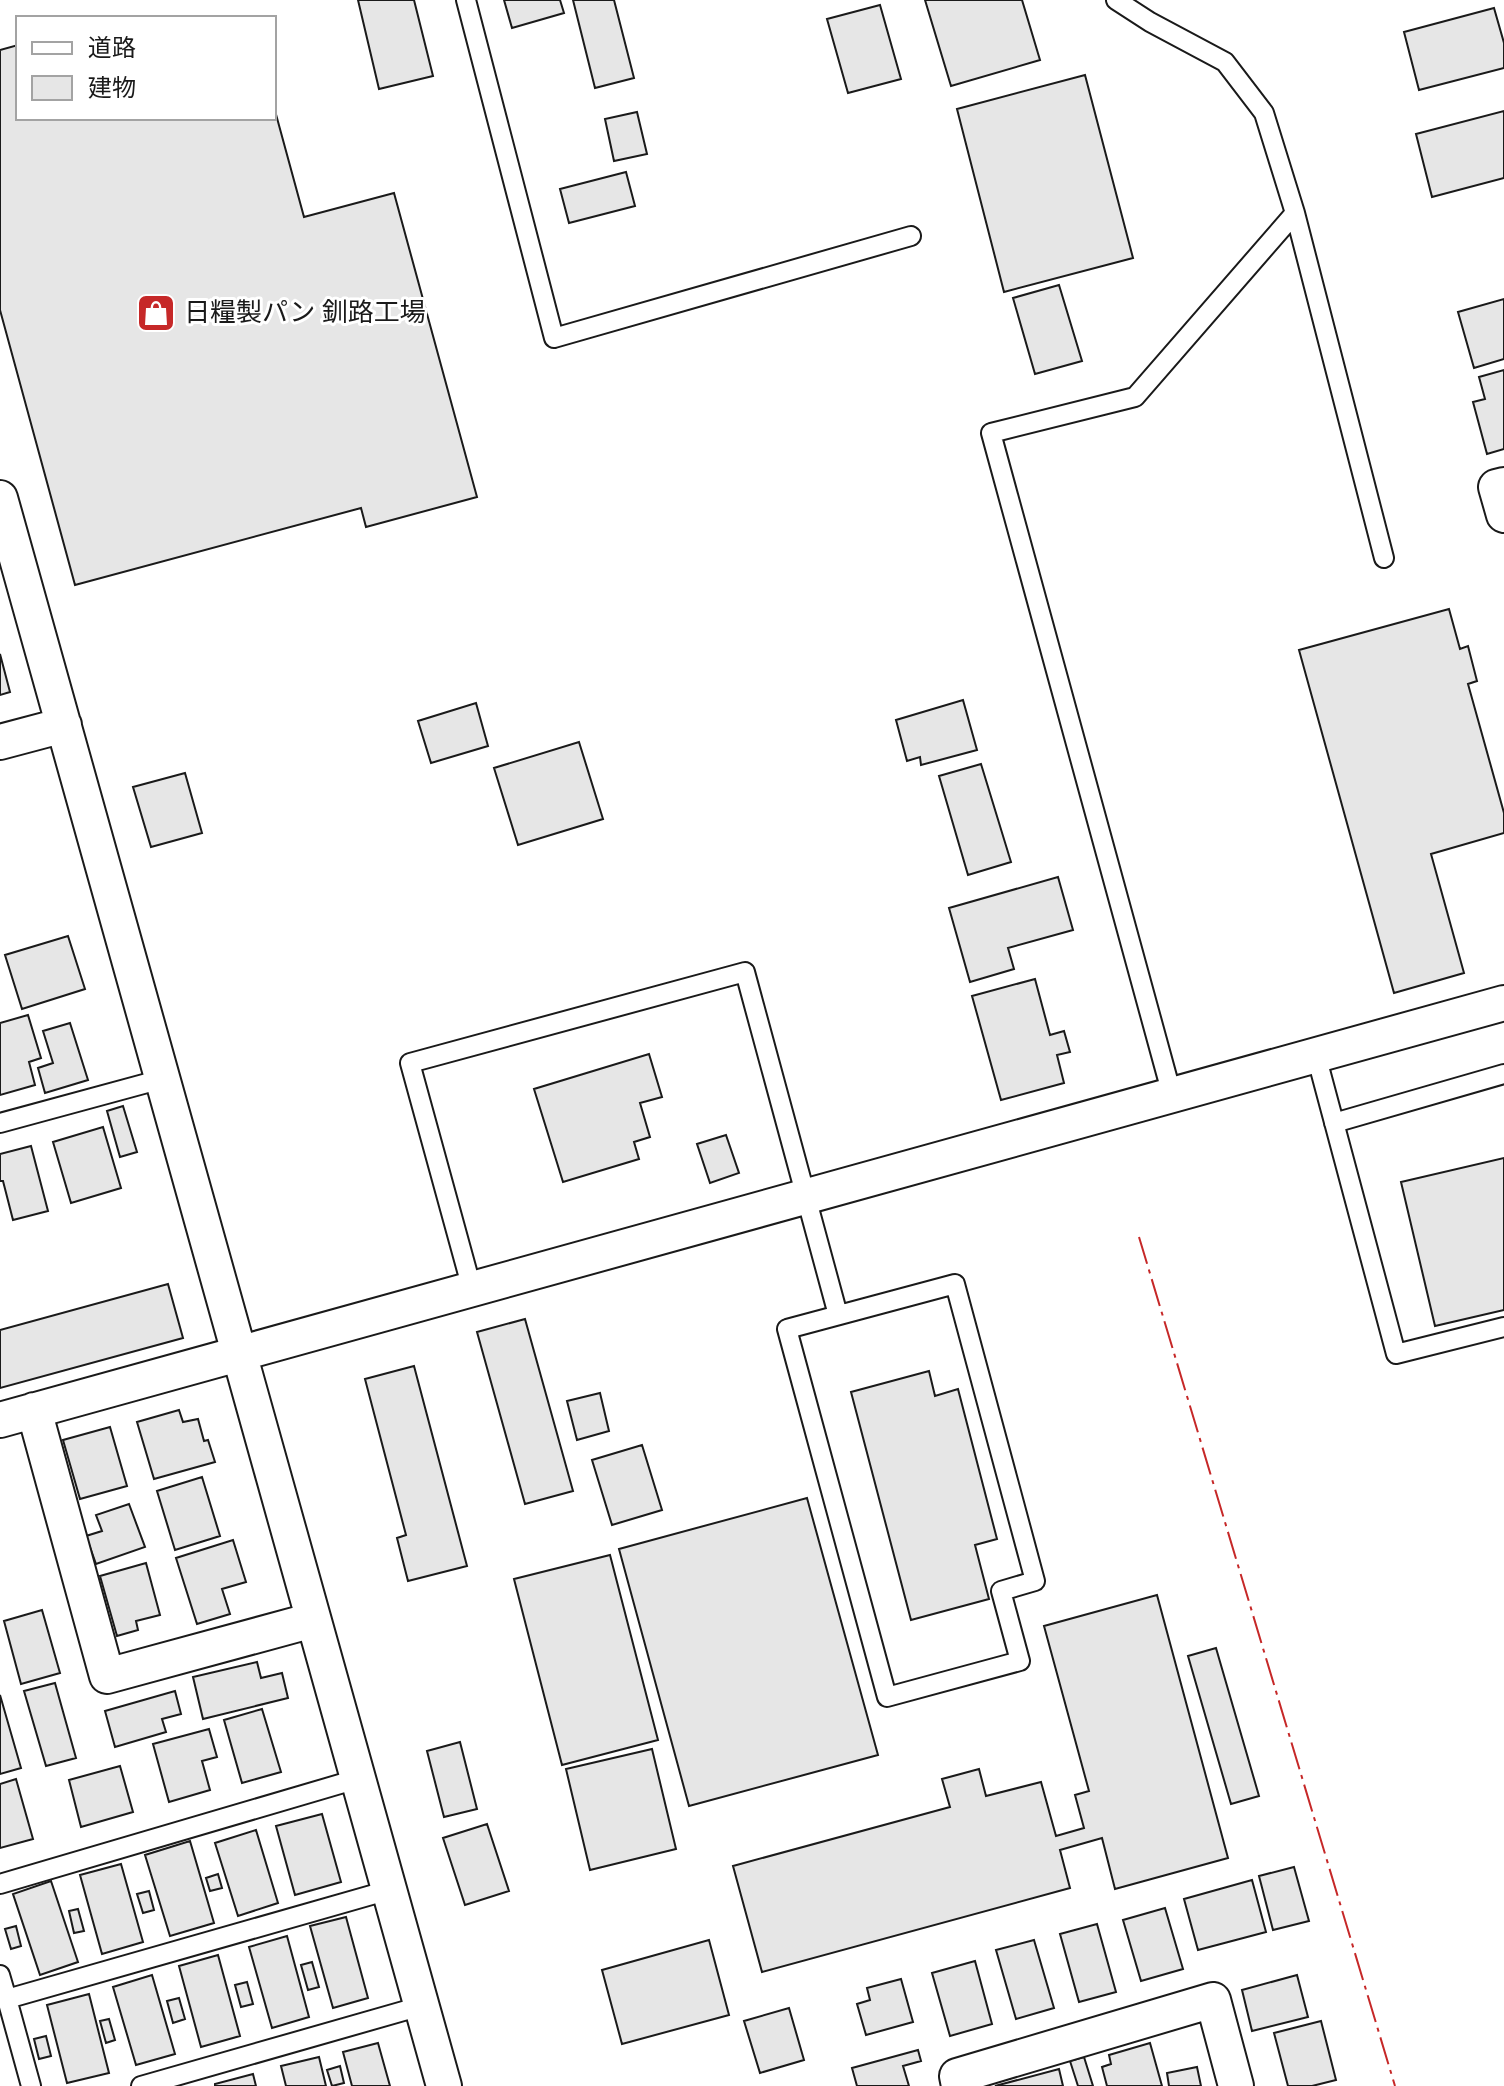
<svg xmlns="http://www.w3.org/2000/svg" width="1504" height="2086" viewBox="0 0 1504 2086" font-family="Spectral,'Noto Sans JP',serif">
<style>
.building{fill:#e6e6e6;stroke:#1a1a1a;stroke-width:2}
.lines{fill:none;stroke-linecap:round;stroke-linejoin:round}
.service-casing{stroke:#1a1a1a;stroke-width:22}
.minor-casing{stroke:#1a1a1a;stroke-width:38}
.service{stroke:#fff;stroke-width:18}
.minor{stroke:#fff;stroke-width:34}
.power{stroke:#c62828;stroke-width:2;stroke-dasharray:28 6 4 6;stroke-linecap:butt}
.labels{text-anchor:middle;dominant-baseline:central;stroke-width:6;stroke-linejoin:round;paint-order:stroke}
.poi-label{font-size:26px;fill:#1a1a1a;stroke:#fff;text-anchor:start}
</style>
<rect width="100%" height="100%" fill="#fff"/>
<path class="building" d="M358 0H414L433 76 379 89Z
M504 0H560L564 13 512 28Z
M573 0H614L634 78 595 88Z
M925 0H1022L1040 60 951 86Z
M880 5 901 79 848 93 827 19Z
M1494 8 1504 43V68L1419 90 1404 32Z
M18 45V118H274V107L304 217 394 193 477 497 366 527 361 508 75 585 0 310V50Z
M1085 75 1133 258 1004 292 957 109Z
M1504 111V178L1432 197 1416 134Z
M637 112 647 154 614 161 605 119Z
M626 172 635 206 569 223 560 189Z
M1059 285 1082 361 1035 374 1013 298Z
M1504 299V359L1474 368 1458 312Z
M1504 370V449L1487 454 1473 402 1485 399 1479 377Z
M1449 609 1460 649 1468 646 1477 681 1468 684 1504 813V833L1431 854 1464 973 1394 993 1299 650Z
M0 654 10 692 0 695Z
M963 700 977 750 921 765 920 757 907 761 896 720Z
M476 703 488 746 431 763 418 721Z
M579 742 603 819 518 845 494 768Z
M981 764 1011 862 968 875 939 776Z
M185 773 202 833 151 847 133 787Z
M1058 877 1073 930 1008 948 1014 969 970 982 949 908Z
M68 936 85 989 22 1009 5 955Z
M1035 979 1050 1035 1064 1031 1070 1052 1057 1055 1064 1083 1001 1100 972 996Z
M28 1015 41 1058 29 1062 35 1085 0 1095V1023Z
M70 1023 88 1080 45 1093 38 1068 53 1063 43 1031Z
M649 1054 662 1097 640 1103 650 1137 634 1142 639 1159 563 1182 534 1089Z
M123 1106 137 1152 120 1157 107 1111Z
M103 1127 121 1188 71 1203 53 1142Z
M726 1135 739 1173 710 1183 697 1144Z
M31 1146 48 1211 13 1220 3 1181H0V1154Z
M1504 1158V1310L1435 1326 1401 1182Z
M168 1284 183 1338 0 1388V1330Z
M525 1319 573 1491 525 1504 477 1332Z
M414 1366 467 1566 408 1581 397 1538 406 1535 365 1379Z
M929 1371 935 1396 958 1389 997 1539 975 1545 989 1599 911 1620 851 1392Z
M600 1393 609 1431 577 1440 567 1401Z
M179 1410 183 1422 198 1419 204 1441 208 1440 215 1462 154 1479 137 1422Z
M110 1427 127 1486 80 1499 63 1440Z
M642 1445 662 1510 612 1525 592 1460Z
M202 1477 220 1536 175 1550 157 1491Z
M807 1498 878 1755 689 1806 619 1549Z
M129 1504 145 1547 96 1564 86 1536 102 1531 96 1515Z
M233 1540 246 1582 222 1589 230 1614 197 1624 176 1558Z
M610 1555 658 1740 562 1765 514 1579Z
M146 1563 160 1615 136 1621 138 1630 117 1636 100 1576Z
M1157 1595 1228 1858 1115 1889 1102 1838 1060 1850 1070 1888 762 1972 733 1866 950 1807 942 1779 979 1769 986 1796 1041 1782 1056 1836 1084 1828 1075 1795 1089 1791 1044 1626Z
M42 1610 60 1673 21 1684 4 1621Z
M1216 1648 1259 1796 1231 1804 1188 1656Z
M257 1662 261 1678 282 1673 288 1698 203 1719 193 1677Z
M55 1683 76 1758 46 1766 24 1691Z
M175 1691 181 1714 162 1719 166 1732 115 1747 105 1711Z
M0 1695 21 1768 0 1774Z
M262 1709 281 1772 242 1783 224 1720Z
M209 1729 217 1757 202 1761 210 1790 169 1802 153 1744Z
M460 1742 477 1809 444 1817 427 1751Z
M652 1749 676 1849 590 1870 566 1769Z
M120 1766 133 1812 81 1827 69 1780Z
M16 1779 33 1839 0 1848V1784Z
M322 1814 341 1882 295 1895 276 1826Z
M487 1824 509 1891 465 1905 443 1838Z
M256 1830 278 1903 238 1916 215 1843Z
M190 1841 214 1923 170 1936 145 1855Z
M121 1864 143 1942 102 1954 80 1875Z
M1294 1867 1309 1921 1273 1930 1259 1876Z
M218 1874 222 1888 210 1891 206 1878Z
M1252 1880 1266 1932 1198 1950 1184 1899Z
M51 1881 78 1962 40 1975 13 1894Z
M149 1891 154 1910 143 1913 137 1894Z
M1165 1908 1183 1969 1141 1981 1123 1920Z
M78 1909 84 1931 74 1933 69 1911Z
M346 1917 368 1998 333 2008 310 1926Z
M1097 1924 1116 1992 1079 2002 1060 1934Z
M16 1926 21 1946 11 1949 5 1929Z
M287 1936 309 2017 272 2028 249 1947Z
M709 1940 729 2015 622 2044 602 1970Z
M1034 1940 1054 2008 1016 2019 996 1950Z
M218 1955 240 2036 201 2047 179 1966Z
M975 1961 992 2024 950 2036 932 1973Z
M312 1962 319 1987 308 1990 301 1965Z
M152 1975 175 2054 136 2065 113 1987Z
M1297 1975 1308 2017 1252 2031 1242 1990Z
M901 1979 913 2022 866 2035 857 2004 870 2000 867 1988Z
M247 1982 253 2004 241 2007 235 1985Z
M89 1994 109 2073 67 2083 47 2005Z
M179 1998 185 2019 173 2023 167 2001Z
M789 2008 804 2060 760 2073 744 2021Z
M109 2019 115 2040 106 2043 100 2021Z
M1321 2021 1336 2080 1312 2086H1288L1274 2033Z
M46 2036 51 2056 39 2059 34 2039Z
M378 2043 390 2086H352L343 2052Z
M1150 2043 1162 2086H1107L1102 2067 1111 2064 1109 2055Z
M918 2050 921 2061 903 2066 909 2086H857L852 2068Z
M319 2057 326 2086H286L281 2066Z
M1084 2057 1093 2086H1078L1070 2061Z
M340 2066 344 2083 332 2086 327 2070Z
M1197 2067 1201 2086H1169L1167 2073Z
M1059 2069 1063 2086H995Z
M253 2074 256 2086H215V2084Z"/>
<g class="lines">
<g class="service-casing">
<path id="service" d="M466 0 554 338 911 236
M1116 0 1150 22 1225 62 1264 113 1295 213 1384 558
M1316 1055 1396 1354 1504 1327
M1172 1095 991 433 1135 397 1295 213
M0 1123 162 1079
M1334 1123 1504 1074
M955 1284 1035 1581 1001 1591 1020 1661 887 1697 787 1329Z
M472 1289 410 1063 745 972 838 1315
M0 1884 357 1779
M0 1975 7 1999
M31 2086 7 1999 389 1890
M141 2086 421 2006"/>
</g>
<g class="minor-casing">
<path id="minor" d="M1504 485 1496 487 1504 515
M0 498 444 2086
M0 742 64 725
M34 1410 107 1676 313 1620
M0 1420 1504 1003
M959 2086 957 2076 1213 2000 1236 2086"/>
</g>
<use href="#service" class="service"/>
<use href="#minor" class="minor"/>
<path class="power" d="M1139 1237 1395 2086"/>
</g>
<defs>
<g id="shop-square" transform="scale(2)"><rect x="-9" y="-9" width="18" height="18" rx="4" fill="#c62828" stroke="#fff"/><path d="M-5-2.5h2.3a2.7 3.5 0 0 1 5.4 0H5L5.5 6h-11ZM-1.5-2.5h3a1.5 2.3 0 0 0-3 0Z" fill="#fff"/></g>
</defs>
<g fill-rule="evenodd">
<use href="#shop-square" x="156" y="313"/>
</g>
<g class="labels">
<g class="poi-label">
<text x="184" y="313">日糧製パン 釧路工場</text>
</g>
</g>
<rect x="16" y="16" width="260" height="104" fill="#ffffff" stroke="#a3a3a3" stroke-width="2"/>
<rect x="32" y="42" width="40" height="12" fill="#ffffff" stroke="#a3a3a3" stroke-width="2"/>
<text x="88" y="56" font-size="24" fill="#1a1a1a">道路</text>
<rect x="32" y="76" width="40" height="24" fill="#e6e6e6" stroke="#a3a3a3" stroke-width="2"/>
<text x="88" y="96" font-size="24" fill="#1a1a1a">建物</text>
</svg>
